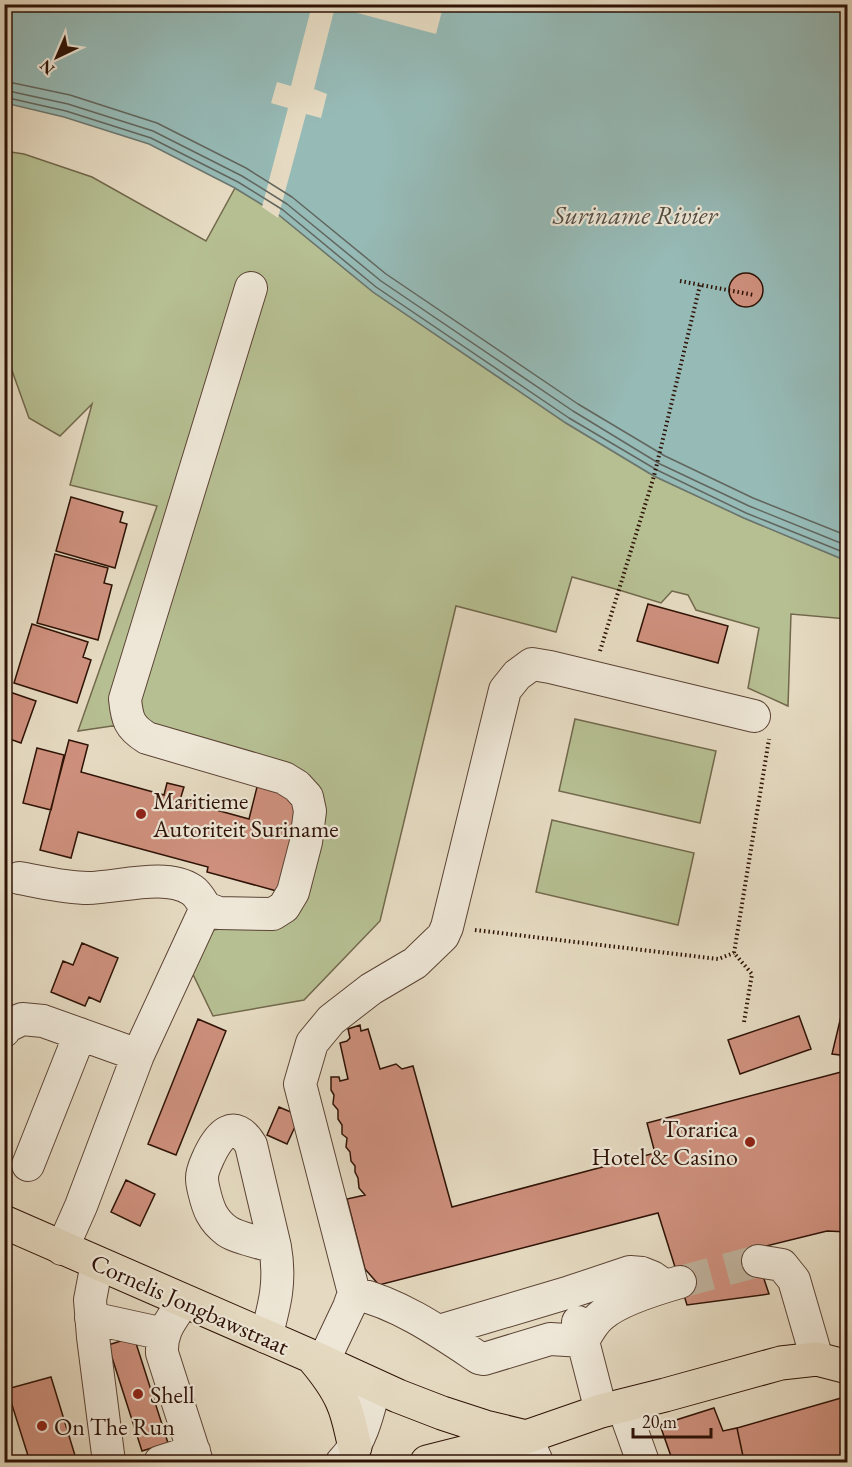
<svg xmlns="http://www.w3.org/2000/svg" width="852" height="1467" viewBox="0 0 852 1467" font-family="'EB Garamond',serif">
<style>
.green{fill:#b6bf92;stroke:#72684c;stroke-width:1.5}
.water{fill:#96bab6;stroke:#6c7770;stroke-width:1.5}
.pier{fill:#e5dac1}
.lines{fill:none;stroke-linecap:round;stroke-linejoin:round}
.shore{stroke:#62665e;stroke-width:1.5}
.building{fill:#ce907d;stroke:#2e1206;stroke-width:1.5}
.minor-tunnel{stroke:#c0b29c;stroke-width:32;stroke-dasharray:32 16;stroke-linecap:butt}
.minor-casing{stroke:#5c4435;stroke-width:34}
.major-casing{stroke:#2e1206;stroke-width:35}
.path{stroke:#2e1206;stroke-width:4;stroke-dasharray:1.5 3;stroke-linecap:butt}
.minor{stroke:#eee7d7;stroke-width:32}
.major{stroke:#e5dac1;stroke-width:33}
.poi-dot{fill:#8f2418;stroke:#eee7d7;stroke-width:2}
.labels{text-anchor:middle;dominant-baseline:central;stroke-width:4.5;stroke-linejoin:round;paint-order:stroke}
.poi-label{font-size:24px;fill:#2e1206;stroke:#eee7d7;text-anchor:start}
.street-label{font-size:24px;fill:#2e1206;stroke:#eee7d7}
.water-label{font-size:26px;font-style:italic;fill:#524d44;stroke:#eee7d7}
</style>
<rect width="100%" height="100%" fill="#e5dac1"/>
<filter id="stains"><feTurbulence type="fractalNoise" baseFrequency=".00333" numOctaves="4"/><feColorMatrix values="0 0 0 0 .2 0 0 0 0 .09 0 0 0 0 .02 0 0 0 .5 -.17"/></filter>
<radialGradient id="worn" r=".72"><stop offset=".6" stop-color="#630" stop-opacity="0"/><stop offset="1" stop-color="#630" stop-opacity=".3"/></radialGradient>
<path class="green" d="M4 151 24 154 92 177 206 241 235 188 279 215 373 292 566 423 654 476 744 518 847 561V619L791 614 788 706 748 688 759 628 696 610 688 595 672 591 661 603 619 590 572 577 556 632 456 606 380 921 304 1000 213 1016 188 964 207 931 246 925 293 900 295 795 136 729 112 726 78 731 157 506 70 485 92 404 60 436 29 418 5 351Z
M575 719 716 751 700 823 559 791Z
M552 820 694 853 678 925 536 892Z"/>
<path class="water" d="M5 5H847V561L744 518 654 476 566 423 373 292 279 215 235 188 149 144 64 117 5 103Z"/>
<path class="pier" d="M312 5H420L442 11 436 34 335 7 314 89 327 94 321 118 306 114 278 218 262 207 288 108 271 103 277 82 291 86Z"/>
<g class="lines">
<path class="shore" d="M4 81 70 95 157 123 246 168 292 197 386 274 578 404 665 456 753 498 848 536
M4 90 68 104 153 131 242 176 287 204 381 281 573 411 660 464 749 506 848 546
M4 97 66 111 151 138 238 182 283 210 376 287 569 418 657 470 746 513 848 554"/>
</g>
<path class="building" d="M729 290a17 17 0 1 1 34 0a17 17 0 1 1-34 0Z
M71 497 123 512 120 522 127 524 115 568 56 551Z
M55 554 108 568 104 583 112 585 98 640 37 623Z
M648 604 728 626 718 663 637 641Z
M32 624 88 642 83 657 91 660 77 703 14 683Z
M4 690 36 701 21 743 4 737Z
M69 740 88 745 81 772 164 795 167 783 184 787 180 800 249 819 259 779 307 802 284 893 207 872 208 867 78 832 71 858 40 850Z
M37 748 64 755 51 810 23 803Z
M82 943 118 958 100 1002 89 997 85 1006 51 992 63 961 73 965Z
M848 987V1232L827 1231 754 1249 769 1294 687 1305 658 1213 379 1285 365 1269 347 1199 365 1195 359 1188 358 1178 355 1172V1166L351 1161 350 1152 346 1147 347 1138 342 1134V1125L338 1119V1110L333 1104 334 1095 331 1090V1077H339L340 1081 348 1079 340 1043 347 1041 350 1038 348 1029 360 1025 361 1031 368 1029 380 1069 396 1064 402 1069 413 1066 452 1207 655 1153 647 1123 845 1071 840 1055 832 1054Z
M799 1016 811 1049 740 1074 728 1040Z
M198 1019 226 1031 176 1155 148 1144Z
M279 1107 300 1116 287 1144 267 1135Z
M126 1180 155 1194 140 1226 111 1212Z
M134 1337 168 1443 142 1451 108 1345Z
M51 1377 77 1462H30L7 1389Z
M848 1396V1462H737L735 1458 743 1456 737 1428Z
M714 1408 723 1431 737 1428 743 1456 735 1458 737 1462H673L660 1425Z"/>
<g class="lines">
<path class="minor-tunnel" d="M680 1282 758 1261"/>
<g class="minor-casing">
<path id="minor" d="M19 878C42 882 65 888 88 888 117 888 166 872 192 890 198 894 202 902 206 908
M4 1031 6 1027 22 1019 43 1021 138 1055
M28 1165 80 1034
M62 1249 81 1206 138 1055 206 908 219 913 273 914 284 907 293 892 306 842 310 811 307 797 297 786 284 778 147 738C129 727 127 719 125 699L251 288
M758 1261 782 1265 794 1280 817 1359
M97 1263 90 1300 93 1337 109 1462
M354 1293C400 1304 440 1332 479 1358L484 1359 550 1339 583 1341C588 1332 594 1321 602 1315 618 1301 659 1288 680 1282
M184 1301C172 1319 161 1330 162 1353L197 1462
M91 1318 164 1334
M578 1322 601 1411
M439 1331 570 1292 630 1272 642 1273 652 1277 665 1286
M266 1337C275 1304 281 1281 275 1247L251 1145C234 1117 219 1135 209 1156 206 1163 202 1170 202 1178 202 1182 203 1187 204 1191 208 1208 212 1220 227 1231 237 1238 262 1243 275 1247
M323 1362 349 1307 354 1293 300 1084 312 1043 331 1020 371 989 415 963 443 936 447 927 505 690 517 675 532 664 550 667 754 716
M623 1406 643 1462
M526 1437 537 1462
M160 1462 194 1451
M342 1462C362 1442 368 1413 375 1386"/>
</g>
<g class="major-casing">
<path id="major" d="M4 1222 313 1357 398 1396 442 1413 485 1427 526 1437
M313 1358C324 1371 335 1385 342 1401 349 1416 351 1432 355 1447
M427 1462 526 1437 601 1411 665 1395 781 1363 817 1359 848 1367"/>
</g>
<path class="path" d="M680 281 754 295
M600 651 654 476 700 285
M475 930 718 959 734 953
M744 1022 752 974 734 953 769 739"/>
<use href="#minor" class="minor"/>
<use href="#major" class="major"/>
</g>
<g class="poi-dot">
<circle cx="141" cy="814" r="6"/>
<circle cx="750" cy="1142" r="6"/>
<circle cx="138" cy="1394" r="6"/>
<circle cx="42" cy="1426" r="6"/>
</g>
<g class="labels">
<g class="poi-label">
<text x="153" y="800">Maritieme<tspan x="153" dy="28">Autoriteit Suriname</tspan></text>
<text x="738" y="1128" text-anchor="end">Torarica<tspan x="738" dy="28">Hotel &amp; Casino</tspan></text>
<text x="150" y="1394">Shell</text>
<text x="54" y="1426">On The Run</text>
</g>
<g class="street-label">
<text transform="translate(190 1304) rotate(24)">Cornelis Jongbawstraat</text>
</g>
<g class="water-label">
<text x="635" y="215">Suriname Rivier</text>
</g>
</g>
<rect width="852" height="1467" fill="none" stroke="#e5dac1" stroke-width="24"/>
<rect x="6" y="6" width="840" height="1455" fill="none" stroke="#2e1206" stroke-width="3"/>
<rect x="12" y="12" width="828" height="1443" fill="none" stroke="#2e1206" stroke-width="1.5"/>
<g transform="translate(57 57) rotate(224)" stroke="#eee7d7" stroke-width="4.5" paint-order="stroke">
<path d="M0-4.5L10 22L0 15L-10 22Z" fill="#2e1206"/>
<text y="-9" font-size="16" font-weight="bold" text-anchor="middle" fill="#2e1206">N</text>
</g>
<path d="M633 1428v9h78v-9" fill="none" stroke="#2e1206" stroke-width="3"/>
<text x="642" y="1428" font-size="18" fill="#2e1206" stroke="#eee7d7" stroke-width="4.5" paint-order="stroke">20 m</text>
<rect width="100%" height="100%" filter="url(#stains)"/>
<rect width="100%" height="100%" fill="url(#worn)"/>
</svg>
